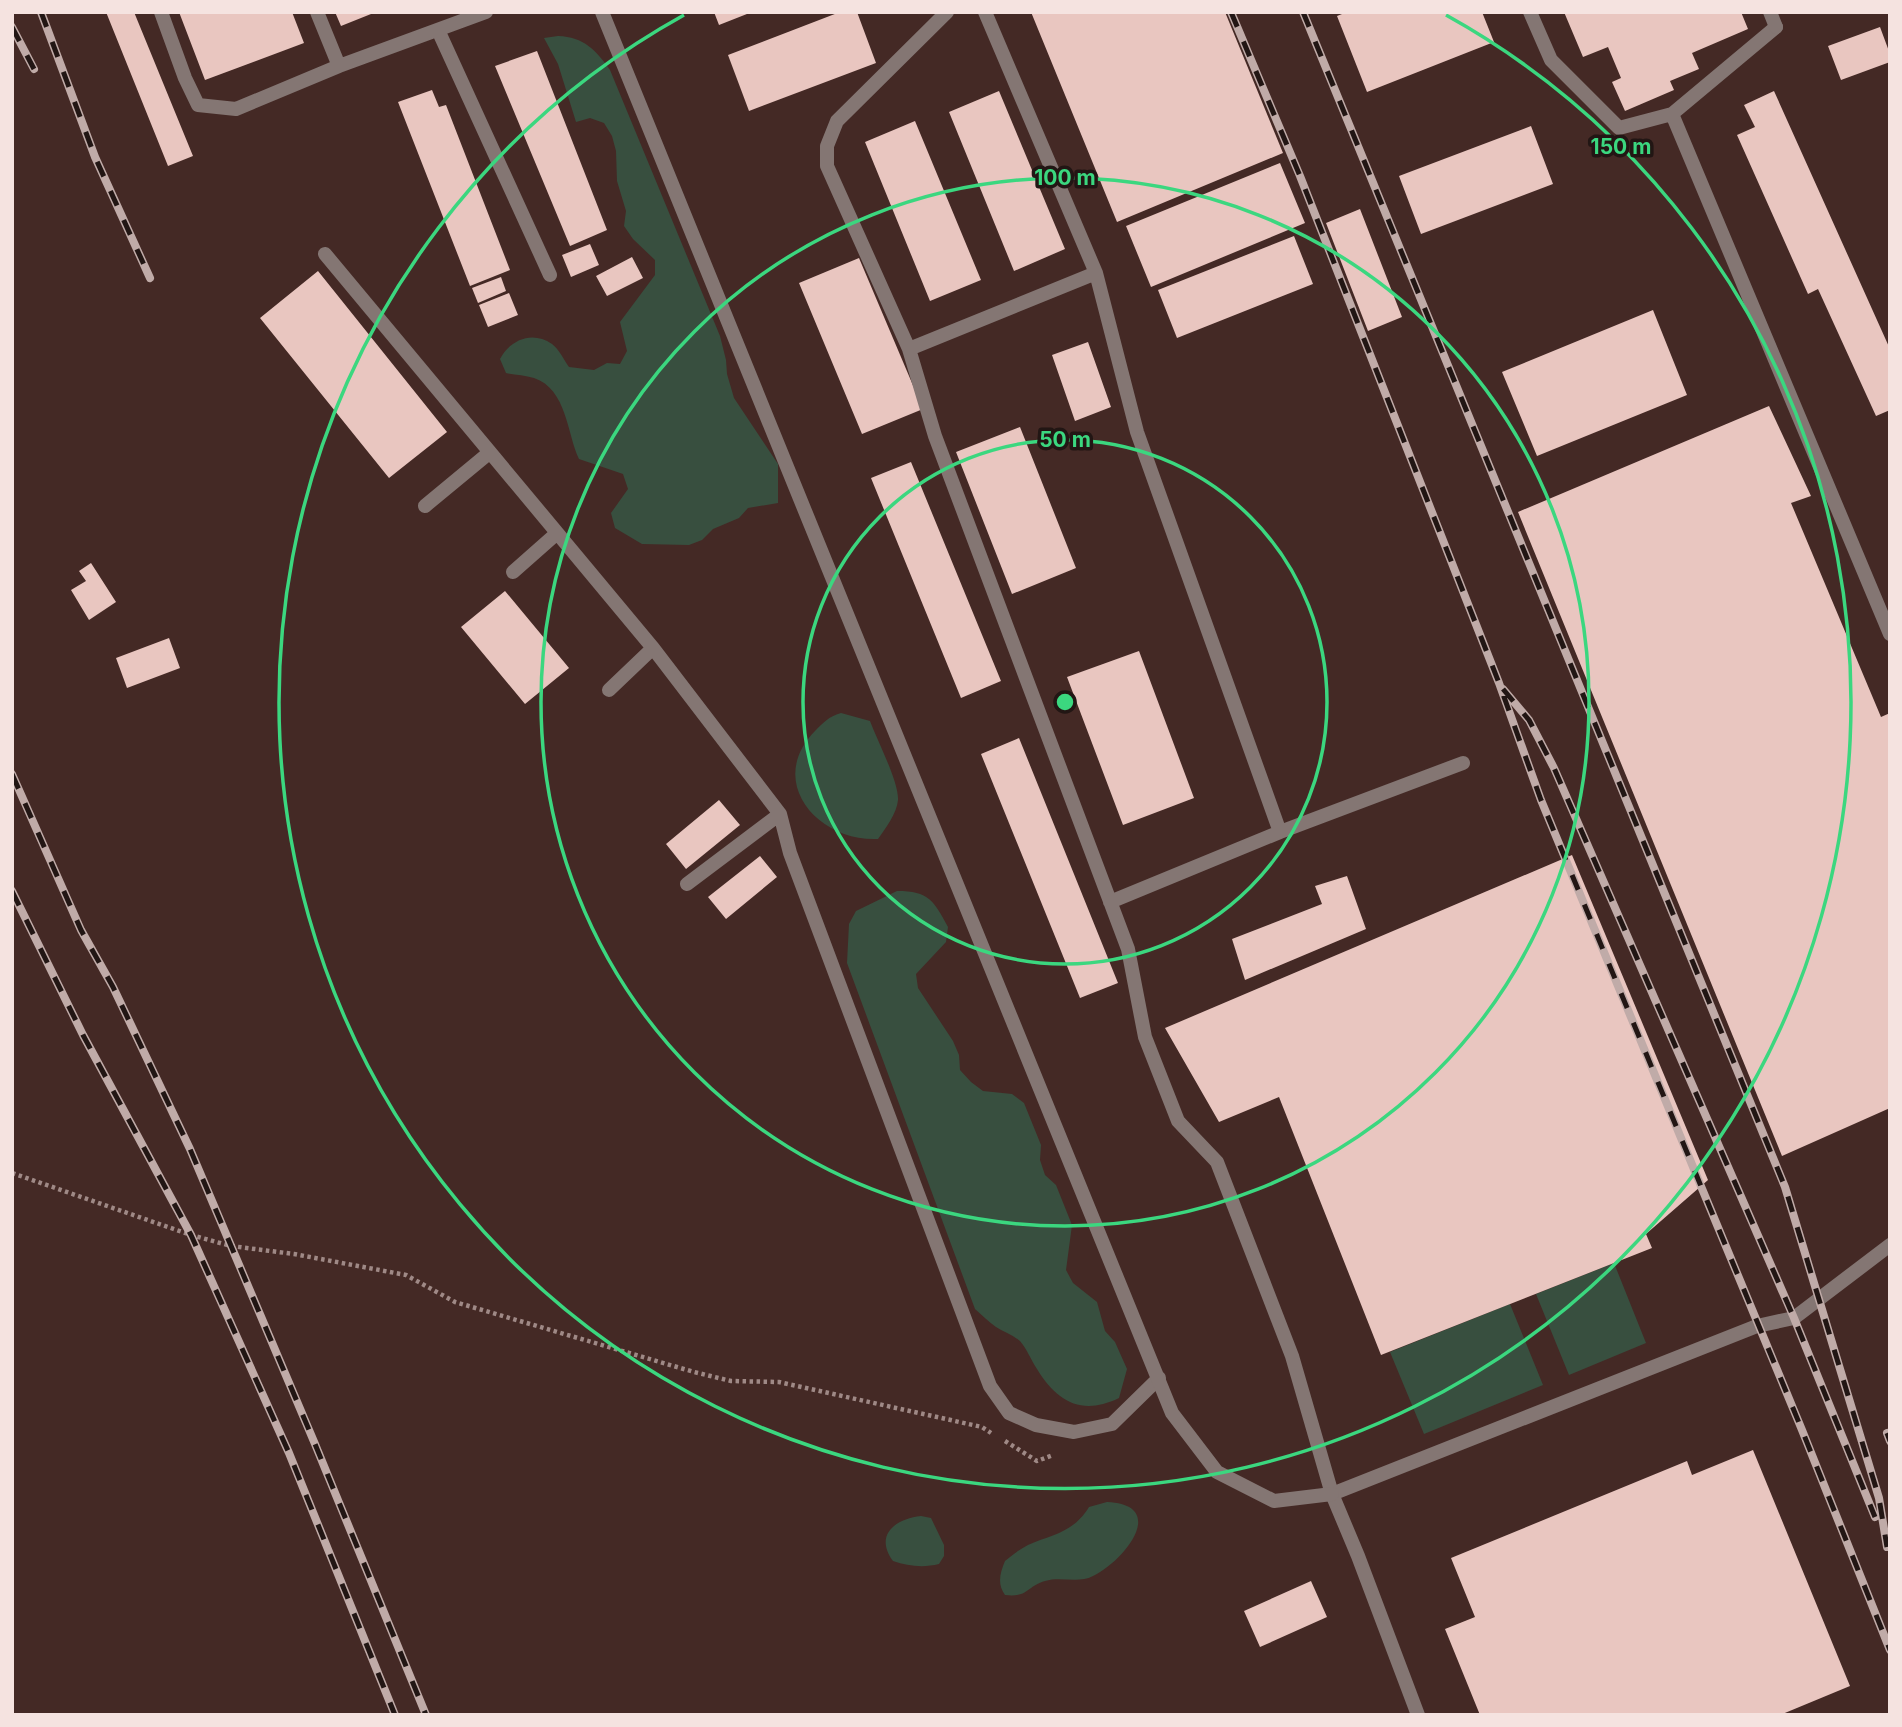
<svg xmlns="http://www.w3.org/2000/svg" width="1902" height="1727" viewBox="0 0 1902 1727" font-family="Inter,sans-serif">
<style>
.green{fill:#384f3f}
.building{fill:#e9c6c0}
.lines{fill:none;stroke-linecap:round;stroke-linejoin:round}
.path{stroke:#9f8986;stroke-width:4.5;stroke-dasharray:3.5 3.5;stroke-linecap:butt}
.lane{stroke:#847673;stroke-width:14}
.street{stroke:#847673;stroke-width:14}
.rail-casing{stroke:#c0aba8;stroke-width:8}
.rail{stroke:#221614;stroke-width:5;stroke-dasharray:16;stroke-linecap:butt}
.ring{fill:none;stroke:#3bd77f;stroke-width:3.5}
.centre{fill:#3bd77f;stroke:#221614;stroke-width:3.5}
.ring-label{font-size:21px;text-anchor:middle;font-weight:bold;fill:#3bd77f;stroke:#221614;stroke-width:7;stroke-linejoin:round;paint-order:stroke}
</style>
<rect width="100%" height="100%" fill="#442925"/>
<path class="green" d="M558 36C584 37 596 50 610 70L720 336 726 360 727 374 734 398 778 464V503L748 508 739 518 713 529 702 540 689 545 642 544 615 528 611 513 628 489 623 474 579 459C567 434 567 389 534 378 525 375 515 375 506 373L500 359C510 340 532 330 552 344 559 349 564 360 569 367L594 370 607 363 620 364 627 351 620 322 655 275V260L633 239 624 226 626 211 617 181 616 151 612 136 604 123 590 118 576 122 558 64 544 38Z
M841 713 870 721C877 740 899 782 898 800 897 813 885 829 878 839 819 842 765 782 815 731 824 722 828 717 841 713Z
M897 891C929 891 934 901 948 927L946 942 916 974 918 988 953 1041 959 1055 960 1070 971 1082 983 1091 1012 1094 1024 1103 1041 1145 1040 1160 1045 1175 1056 1185 1072 1225 1066 1270 1073 1283 1097 1302 1105 1331 1115 1342 1127 1369 1119 1398C1082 1416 1057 1402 1037 1369 1031 1360 1027 1349 1020 1341 1013 1335 1004 1332 996 1327 989 1322 982 1315 975 1309L847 963 849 924 856 911Z
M1614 1263 1646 1343 1569 1375 1536 1294Z
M1510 1304 1543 1385 1424 1434 1390 1352Z
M1107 1502C1170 1505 1123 1562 1093 1576 1078 1584 1061 1576 1045 1581 1027 1586 1028 1598 1005 1595 997 1584 1000 1573 1005 1561 1012 1555 1020 1549 1028 1545 1053 1534 1073 1533 1089 1507Z
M921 1516 931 1518 944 1545V1556L939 1564C923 1568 908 1566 893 1561 874 1535 895 1519 921 1516Z"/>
<path class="building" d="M106 12H134L193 156 168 166Z
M179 12H292L304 43 205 80Z
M335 12H376L341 26Z
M714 12H752L719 25Z
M840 12H857L876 63 749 111 728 55Z
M1031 12H1225L1283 153 1117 222Z
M1347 12H1482L1494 42 1367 92 1337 16Z
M1564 12H1741L1748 29 1692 53 1699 69 1670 81 1674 90 1625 111 1612 82 1621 78 1608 47 1583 57Z
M1880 27 1890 54V62L1841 80 1828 46Z
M537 51 607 230 570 246 495 66Z
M432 90 439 107 446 105 510 270 470 286 398 102Z
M999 91 1065 249 1014 271 949 112Z
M1774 91 1890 349V410L1876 416 1818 289 1808 294 1737 135 1755 127 1744 105Z
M915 121 981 280 930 301 865 142Z
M1531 126 1553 184 1421 234 1399 176Z
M1280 163 1305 223 1151 287 1126 226Z
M1360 209 1402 317 1368 331 1326 223Z
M1294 236 1313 284 1177 338 1158 290Z
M590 244 599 265 571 277 562 255Z
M632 257 643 278 607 296 596 276Z
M859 258 923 409 862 434 799 283Z
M318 271 447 432 389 478 260 318Z
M501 277 506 291 478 303 472 288Z
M509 293 518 315 488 327 479 305Z
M1653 310 1687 395 1537 456 1502 372Z
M1088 342 1111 407 1075 421 1052 355Z
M1769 406 1811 496 1791 503 1881 717 1890 713V1108L1782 1156 1518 512Z
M1020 427 1076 568 1012 594 956 452Z
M911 462 1001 681 961 698 871 478Z
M91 563 116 602 89 620 71 590 86 581 79 571Z
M505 591 569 668 525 704 461 627Z
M169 638 180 668 127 688 116 658Z
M1139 651 1194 798 1123 825 1067 677Z
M1019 738 1118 983 1080 998 981 754Z
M719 800 740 825 686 869 666 844Z
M1572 855 1708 1180 1646 1234 1652 1248 1381 1355 1279 1097 1219 1122 1165 1028Z
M760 856 777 877 726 919 708 897Z
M1347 876 1366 929 1245 980 1232 939 1322 904 1315 886Z
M1753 1450 1850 1686 1780 1715H1480L1445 1629 1475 1617 1451 1558 1687 1461 1692 1475Z
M1311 1581 1327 1617 1260 1647 1244 1611Z"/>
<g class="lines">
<path class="path" d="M12 1173 191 1235 231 1246 294 1254 406 1275 455 1302 694 1372 731 1381 779 1382 982 1427 991 1433
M1005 1441 1037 1461 1053 1455"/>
<path class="lane" d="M161 12 185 78 198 105 236 109 339 66 486 12
M317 12 339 66
M947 12 837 121 827 146V166L909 349 935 436 1128 949 1145 1037 1178 1121 1217 1162 1292 1356 1332 1494 1358 1556 1418 1715
M985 12 1096 273 1137 432 1280 832
M1530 12 1551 60 1619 128 1672 114 1776 27
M438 30 550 275
M1672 114 1890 634
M325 254 653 648 780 814 790 853 990 1386 1009 1413 1036 1425 1074 1432 1112 1424 1159 1378
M909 349 1096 273
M425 506 489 453
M513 572 556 534
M609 690 653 648
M687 884 780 814
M1110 902 1280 832 1463 763
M1332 1494 1757 1326 1794 1318 1890 1245"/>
<path class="street" d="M602 12 1172 1413 1217 1472 1274 1501 1332 1494
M1770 12 1776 27"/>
<g class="rail-casing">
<path id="rail" d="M41 12 95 157 150 278
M1231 12 1300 176 1499 683 1541 800 1802 1430 1890 1650
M1303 12 1785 1187 1879 1498 1887 1547
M12 27 34 69
M1503 689 1529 720 1554 768 1794 1318 1875 1517
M12 774 81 930 113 987 190 1149 315 1444 426 1715
M12 891 83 1035 191 1235 289 1453 395 1715
M1887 1433 1890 1441"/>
</g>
<use href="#rail" class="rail"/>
</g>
<g class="ring">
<circle cx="1065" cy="702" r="262"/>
<circle cx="1065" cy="702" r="524"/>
<path d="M1446 15A786 786 0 1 1 684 15"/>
</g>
<circle cx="1065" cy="702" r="10" class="centre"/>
<g class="ring-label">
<text x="1621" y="154">150 m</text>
<text x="1065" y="185">100 m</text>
<text x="1065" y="447">50 m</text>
</g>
<rect width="1902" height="1727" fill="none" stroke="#f5e3e0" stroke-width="28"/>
</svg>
